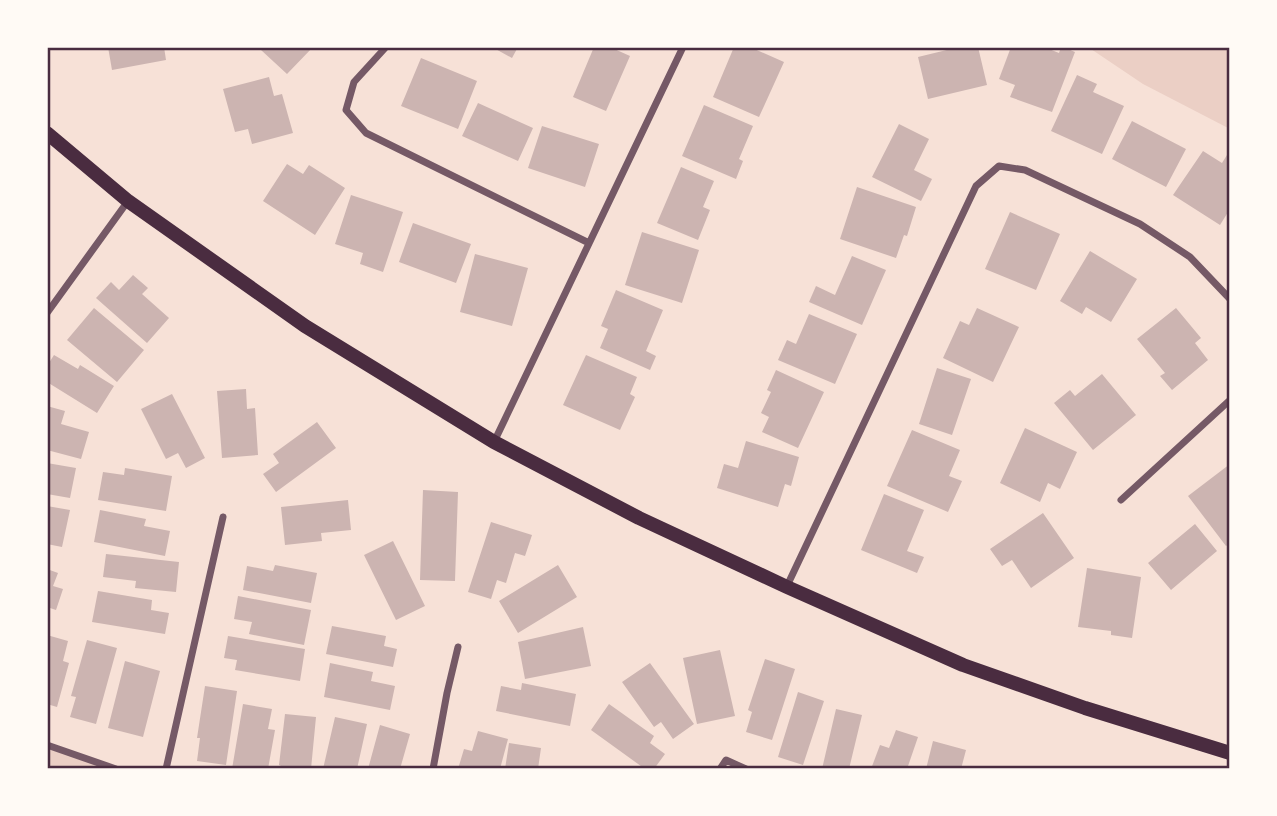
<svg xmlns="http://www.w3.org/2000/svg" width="1277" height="816" viewBox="0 0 1277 816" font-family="'PT Sans Narrow',sans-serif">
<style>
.green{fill:#ebcfc5}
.building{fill:#ccb4b1}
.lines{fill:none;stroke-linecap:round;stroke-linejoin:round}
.minor{stroke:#755966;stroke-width:7}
.secondary{stroke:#4a2c40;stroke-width:14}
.neatline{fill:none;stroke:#4a2c40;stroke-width:2.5}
</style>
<rect width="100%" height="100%" fill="#f7e1d7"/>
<path class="green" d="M1088 47H1230V129L1143 84Z
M47 745 116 769H47Z"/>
<path class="building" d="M108 47H164L166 60 112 70Z
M263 47H313L287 74 261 50Z
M492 47H518L512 58Z
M594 47H610L630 56 606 111 573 97Z
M734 47H750L784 62 759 117 713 97Z
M959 47H978L987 85 928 99 918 57Z
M1011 47H1044L1059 53 1061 47H1063L1075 52 1052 112 1010 97 1015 85 999 79Z
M421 58 477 81 458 129 401 106Z
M1077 75 1097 84 1093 92 1124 106 1102 154 1051 131Z
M269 77 274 96 282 94 293 133 252 144 248 129 235 132 223 89Z
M478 103 533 128 518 161 462 136Z
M704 105 753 126 739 159 743 161 736 179 682 156Z
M1132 121 1186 149 1166 187 1112 159Z
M899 124 929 139 914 170 932 179 921 201 872 177Z
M542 126 599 144 585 187 528 168Z
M1203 151 1222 163 1227 155 1230 157V209L1220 225 1173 195Z
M287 164 303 174 309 165 345 188 315 235 263 201Z
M681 167 714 181 703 207 710 210 698 240 657 223Z
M857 187 916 207 907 236 904 235 896 258 840 239Z
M351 195 403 212 383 272 360 264 363 253 335 244Z
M1010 212 1060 234 1036 290 985 269Z
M413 223 471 244 456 283 399 262Z
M642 232 699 250 682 303 625 285Z
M1090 251 1137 279 1111 322 1086 307 1082 314 1060 301Z
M475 254 528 268 512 326 460 312Z
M852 256 886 270 862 325 809 302 816 286 835 295Z
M133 275 148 288 142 294 169 318 147 343 96 298 111 282 119 290Z
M616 290 663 310 646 351 656 356 650 370 600 348 608 329 601 326Z
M94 308 144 350 117 382 67 340Z
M977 308 1019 327 993 382 943 358 960 321 969 325Z
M1176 308 1201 338 1195 343 1208 360 1172 390 1160 376 1165 373 1137 339Z
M809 314 857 334 835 384 778 360 787 340 796 344Z
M54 355 78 369 80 365 114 386 97 413 47 382V366Z
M586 355 637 377 630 394 635 397 620 430 563 405Z
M937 368 971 379 952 435 919 424Z
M776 370 824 392 798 448 762 432 769 417 761 413 771 392 767 390Z
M1102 374 1136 415 1093 450 1054 403 1070 390 1075 396Z
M246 389 247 409 255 408 258 455 222 458 217 391Z
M172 394 205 458 186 468 178 453 166 459 141 409Z
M47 406 65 411 61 424 89 432 81 459 47 450Z
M317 422 336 448 276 492 263 474 279 463 273 454Z
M1025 428 1077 452 1060 489 1048 483 1040 502 1000 483Z
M912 430 960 450 949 476 962 481 948 512 887 486Z
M746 441 799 457 791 486 785 484 778 507 717 488 724 464 738 468Z
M47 463 76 468 70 498 47 494Z
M1230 464V543L1226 546 1188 496Z
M125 468 172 476 166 511 98 500 103 472 124 475Z
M423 490 458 492 455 581 420 580Z
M884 494 924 510 907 551 924 557 917 573 861 550Z
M348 500 351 530 321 533 322 541 285 545 281 507Z
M47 506 70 510 62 547 47 544Z
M100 510 146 519 144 526 170 531 165 556 94 542Z
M1043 513 1074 558 1031 588 1012 560 1002 566 990 549Z
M491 522 532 535 525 556 515 553 506 583 497 580 491 599 468 592Z
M1195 524 1217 551 1171 590 1148 563Z
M393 541 425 606 396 620 364 555Z
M106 554 179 562 176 592 135 588 136 581 103 577Z
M275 565 317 573 311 603 243 590 247 566 273 571Z
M558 565 577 597 518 633 499 601Z
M1087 568 1141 577 1132 638 1111 635V631L1078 627Z
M47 569 58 573 53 586 63 589 56 610 47 607Z
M98 591 152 600 151 610 169 613 165 634 92 622Z
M238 596 311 610 304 645 249 634 252 622 234 619Z
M332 626 386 636 384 646 397 649 393 667 326 654Z
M583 627 591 666 525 679 518 642Z
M47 635 68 641 63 661 69 663 57 707 47 704Z
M228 636 305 649 300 681 235 670 237 660 224 658Z
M87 640 117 648 96 724 70 717 76 697 71 696Z
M720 650 735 716 697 724 683 658Z
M765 659 795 669 772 740 746 732 752 712 748 710Z
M125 661 160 671 143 737 108 728Z
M330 663 373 672 371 681 395 686 390 710 324 697Z
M650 663 694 724 673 739 661 722 654 727 622 682Z
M522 683 576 694 570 726 496 711 501 686 521 690Z
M205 686 237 691 226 765 197 761 200 738H197Z
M798 692 824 701 803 765 778 757Z
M243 704 272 709 268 729 275 730 268 769H232Z
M609 704 654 736 650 743 665 754 654 769H645L591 730Z
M836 709 862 715 849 769H822Z
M285 714 316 717 311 769H281V766L279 765Z
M335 717 367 724 357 769H323Z
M380 725 410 734 400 769H368Z
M896 730 918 737 907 769H871L880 745 889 748Z
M478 731 508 739 500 769H458L464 749 472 751Z
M933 741 966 750 961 769H926Z
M509 743 541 748 538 769H505Z"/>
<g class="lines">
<path class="minor" d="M386 47 354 82 346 110 366 133 589 243
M47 313 128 201
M494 442 683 47
M1121 500 1230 400
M787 586 976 186 999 166 1025 170 1140 224 1190 257 1230 299
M47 745 116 769
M166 769 223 517
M433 769 447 693 458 647
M720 769 726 760 746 769"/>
<path class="secondary" d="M47 133 128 201 305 326 494 442 639 518 787 587 963 665 1085 708 1230 753"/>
</g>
<rect width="1277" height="816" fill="none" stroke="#fffaf5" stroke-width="98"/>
<rect x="49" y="49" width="1179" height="718" class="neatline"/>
</svg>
